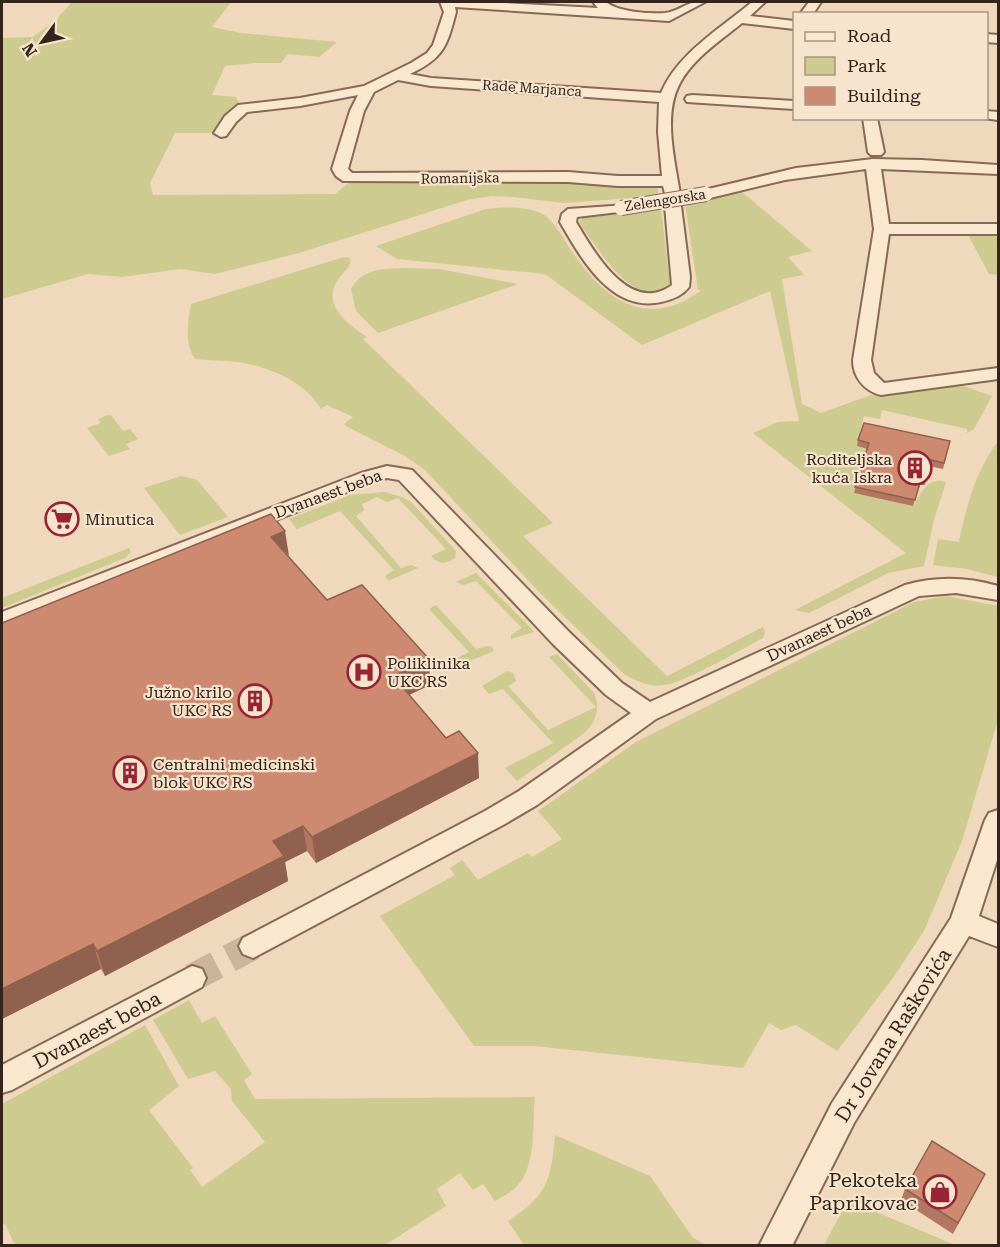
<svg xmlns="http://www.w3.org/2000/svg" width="1000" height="1247" viewBox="0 0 1000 1247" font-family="'Roboto Serif',serif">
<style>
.green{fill:#cdcb90}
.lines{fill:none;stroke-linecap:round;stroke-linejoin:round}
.minor-tunnel{stroke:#cab49c;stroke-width:28;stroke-dasharray:28 14;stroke-linecap:butt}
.minor-casing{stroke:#876955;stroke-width:4}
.minor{fill:#fae7cf;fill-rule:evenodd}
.minor-bridge-casing{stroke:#876955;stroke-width:16;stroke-linecap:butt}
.minor-bridge{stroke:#fae7cf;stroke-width:14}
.wall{fill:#b17761}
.shaded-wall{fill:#90614f}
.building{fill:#ce8a71;stroke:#90614f;stroke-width:1.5}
.labels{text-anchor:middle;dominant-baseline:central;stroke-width:4.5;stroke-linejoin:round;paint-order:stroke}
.far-street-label{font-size:14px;fill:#35241b;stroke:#f6e4cc}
.poi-label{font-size:16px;fill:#35241b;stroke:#f6e4cc;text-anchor:start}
.street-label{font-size:16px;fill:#35241b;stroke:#f6e4cc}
.near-street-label{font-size:20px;fill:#35241b;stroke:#f6e4cc}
.near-poi-label{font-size:20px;fill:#35241b;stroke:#f6e4cc;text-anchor:end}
</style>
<rect width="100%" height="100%" fill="#efd8bc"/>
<path class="green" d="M72 2H231L212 27 241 33 337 42 319 57 288 54 281 63H255L225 66 212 95 236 97 241 107 217 133H175L150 183 153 195 335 194 351 181 558 179 658 183V196L564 203 514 197 491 196 467 200 299 253 215 274 180 269 122 277 88 274 2 299V38L33 37 54 22Z
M742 192 812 251 788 257 804 275 782 279 802 404 821 413 871 395 957 381 961 385 992 396 974 429 967 433V429L882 410 880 419 864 416 857 446 870 451 913 506C921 493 928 476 946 482L934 520 924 566 888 573 809 613 795 610 906 553 753 433 778 422 799 421 770 291 642 345 545 274 397 259 376 246 486 209C503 207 535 205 549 219 560 230 568 247 578 260 611 306 652 327 702 290H698L685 204Z
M661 209 670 283C636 315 599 249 582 227L579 221 588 215Z
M966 231H998V275L989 274Z
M344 257 350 258C352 267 345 270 340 277 319 303 347 324 367 337L363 339 553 523 523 536 667 676 763 627 765 632 763 638C742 649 683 684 663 685 649 687 636 681 624 674L541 594 425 470 405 456 346 426 344 424 353 417 327 405 321 409C304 381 270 367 238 362 224 360 209 361 195 359 184 344 188 321 191 304Z
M404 268 439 269 518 284 378 333 356 311 351 289C363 268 383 269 404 268Z
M107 415H111L123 431 130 429 138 439 126 444 130 449 109 456 87 428 101 423 98 419Z
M996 444 998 445V577L967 569 933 565 938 539 959 542C966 507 975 474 996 444Z
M181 476 197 480 228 517 180 535 144 488Z
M384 492 402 497 412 503 456 551 455 558C446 564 439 565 431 556L446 549 398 498 387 502 377 497 362 504 364 510 356 516 401 568 411 565 418 568 390 580 386 579V575L394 570 340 511 297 529 289 519 350 495Z
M129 548 131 552 125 558 2 608V598Z
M476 573 529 626 534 632 511 639V635L522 628 476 581 463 585 456 582Z
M946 596 998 606V720L962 841 924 931 893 978 837 1051 796 1025 781 1030 769 1023 743 1068 534 1046H474L380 916 455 875 450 868 462 860 478 880 528 853 532 857 562 839 538 811 636 742 914 602Z
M436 605 476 649 487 646 492 647 494 651 460 665 457 658 469 652 429 609Z
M557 654 594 693C601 709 595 724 583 734L517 781 505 768 553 743 503 689 489 694 482 686 507 671 513 673 516 681 508 686 548 730 596 707 549 657Z
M189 1000 202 1023 215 1016 252 1074 244 1080 255 1099 535 1097C532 1124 537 1163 518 1185 512 1192 502 1197 495 1201L483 1184 473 1190 460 1173 437 1189 446 1206 385 1245H15L5 1224 2 1225V1104L145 1025 179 1086 149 1110 193 1168 190 1170 202 1187 265 1142 232 1101 231 1089 215 1071 188 1079 153 1020Z
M555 1135 650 1176 693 1238 706 1245H720H524L508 1221C547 1196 551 1181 555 1135Z
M848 1200 955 1245H824Z"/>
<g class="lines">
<path class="minor-tunnel" d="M192 978 253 946"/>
<g class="minor-casing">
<path id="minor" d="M440 2H486L598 8 593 2H606C618 12 649 14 665 13 681 11 687 0 705 2L669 21 455 7 456 12C447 46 444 58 410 74L431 78 661 93C678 53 720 29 752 2H765L750 16 794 21V29L742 23C720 41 692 59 679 85 663 116 675 161 680 194L672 199 666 197 663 186H618L568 182 343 181 336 176 332 169 350 111 358 95 300 106 247 112 236 122 226 136 221 137 214 133 225 116 238 105 300 98 364 86 411 63 427 53 433 45 444 12ZM398 80 431 86 659 102 658 132 662 176H618L568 172 352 173 348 169 364 111 374 92Z
M809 2H821L813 14H800Z
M986 34 998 35V43L986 42Z
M692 95 794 101V109L687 102 685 99 687 96Z
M986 111 998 112V120L983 118H986Z
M863 118H877L884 152 881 155H871L868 152Z
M873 159 922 160 998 165V174L881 169 889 224H998V234H889L871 360 874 373 884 383 998 368V379L881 395C864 391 853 377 853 360L874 229 866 169 785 180 706 199 698 194 700 191 796 168Z
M673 201 681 206 690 277 689 287C682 296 671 300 661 302 611 313 581 258 560 222L562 214 568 209 627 205 629 208 627 211 577 217 576 222C594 252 630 316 672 285L665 206Z
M387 466 412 470 569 632 622 683 650 702 905 585C937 576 967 577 998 586V600L956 593 919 596 656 719 537 805 503 825 253 958 243 954 239 946 243 938 485 811 519 791 631 713 606 695 553 644 399 480 387 478 375 481 2 628V612L361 473Z
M998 810V857L979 916 998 924V947L969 936 854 1123 792 1246H759L832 1103 951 918 985 820 989 813Z
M192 966 202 969 206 978 202 987 12 1090 2 1093V1065Z"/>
</g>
<use href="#minor" class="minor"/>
<g class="minor-bridge-casing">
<path id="minor-bridge" d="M621 208 706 194"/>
</g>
<use href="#minor-bridge" class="minor-bridge"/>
</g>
<path class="wall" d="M858 440 950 441 943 469 929 466 925 485H920L913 506 854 493 867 449 857 446Z
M288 556 327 600 429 659 430 685 409 695 479 778 316 863 307 851 285 862 288 881 105 976 101 969 2 1019Z
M985 1174 953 1234 901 1200 905 1189Z"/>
<path class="shaded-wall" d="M285 531 289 556 271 537Z
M429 659 430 685 394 702 393 676Z
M478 753 479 778 316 863 312 837Z
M303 826 307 851 285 862 288 881 105 976 97 951 273 841Z
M93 944 101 969 2 1019V989Z"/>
<path class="building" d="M864 423 950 441 944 463 931 460 926 479H921L915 500 855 487 869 443 858 440Z
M271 514 285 531 271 537 327 600 362 585 429 659 393 676 446 738 459 731 478 753 312 837 303 826 273 841 284 856 97 951 93 944 2 989V623Z
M932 1141 985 1174 958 1223 905 1189Z"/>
<defs>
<g id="building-ring" transform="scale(1.725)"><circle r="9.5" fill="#f6e4cc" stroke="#972435" stroke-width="1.5"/><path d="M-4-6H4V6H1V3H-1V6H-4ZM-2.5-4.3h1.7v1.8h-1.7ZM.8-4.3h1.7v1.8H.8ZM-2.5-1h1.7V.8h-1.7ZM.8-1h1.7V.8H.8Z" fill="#972435"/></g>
<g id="supermarket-ring" transform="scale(1.725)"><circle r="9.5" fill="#f6e4cc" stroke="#972435" stroke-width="1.5"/><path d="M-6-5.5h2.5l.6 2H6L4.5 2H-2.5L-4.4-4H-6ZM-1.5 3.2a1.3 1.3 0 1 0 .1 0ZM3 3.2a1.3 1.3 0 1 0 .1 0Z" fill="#972435"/></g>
<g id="hospital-ring" transform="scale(1.725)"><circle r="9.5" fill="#f6e4cc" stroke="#972435" stroke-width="1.5"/><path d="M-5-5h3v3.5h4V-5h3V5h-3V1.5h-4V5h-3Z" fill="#972435"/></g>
<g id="shop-ring" transform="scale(1.725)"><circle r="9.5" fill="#f6e4cc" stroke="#972435" stroke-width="1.5"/><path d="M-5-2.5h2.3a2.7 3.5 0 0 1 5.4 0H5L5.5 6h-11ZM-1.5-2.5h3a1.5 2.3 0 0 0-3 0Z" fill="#972435"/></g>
</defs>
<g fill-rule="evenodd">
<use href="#building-ring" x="915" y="468"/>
<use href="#supermarket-ring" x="62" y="519"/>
<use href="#hospital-ring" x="364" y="672"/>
<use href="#building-ring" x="255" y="701"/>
<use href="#building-ring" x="130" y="773"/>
<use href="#shop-ring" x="940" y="1192"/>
</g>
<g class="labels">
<g class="far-street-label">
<text transform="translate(532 88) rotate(4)">Rade Marjanca</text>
<text transform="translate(460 178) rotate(-1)">Romanijska</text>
<text transform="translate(665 200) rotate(-9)">Zelengorska</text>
</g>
<g class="poi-label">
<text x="892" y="459" text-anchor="end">Roditeljska<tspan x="892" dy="18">kuća Iskra</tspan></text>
<text x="85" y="519">Minutica</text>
<text x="387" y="663">Poliklinika<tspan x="387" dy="18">UKC RS</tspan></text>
<text x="232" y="692" text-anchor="end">Južno krilo<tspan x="232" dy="18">UKC RS</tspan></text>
<text x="153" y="764">Centralni medicinski<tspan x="153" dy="18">blok UKC RS</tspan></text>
</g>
<g class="street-label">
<text transform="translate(328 494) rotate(-20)">Dvanaest beba</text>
<text transform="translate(819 633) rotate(-25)">Dvanaest beba</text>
</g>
<g class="near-street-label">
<text transform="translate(97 1030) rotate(-28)">Dvanaest beba</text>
<text transform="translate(893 1035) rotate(-58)">Dr Jovana Raškovića</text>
</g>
<g class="near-poi-label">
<text x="917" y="1180">Pekoteka<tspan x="917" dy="23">Paprikovac</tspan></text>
</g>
</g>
<rect width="1000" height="1247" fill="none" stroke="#35241b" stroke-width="6"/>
<rect x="793" y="12" width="195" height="108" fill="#f6e4cc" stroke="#a99785" stroke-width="1.5"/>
<rect x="805" y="32" width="30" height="9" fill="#fae7cf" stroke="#a99785" stroke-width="1.5"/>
<text x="847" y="42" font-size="18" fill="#35241b">Road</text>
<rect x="805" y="57" width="30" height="18" fill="#cdcb90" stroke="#a99785" stroke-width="1.5"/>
<text x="847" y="72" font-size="18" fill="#35241b">Park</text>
<rect x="805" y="87" width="30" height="18" fill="#ce8a71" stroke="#a99785" stroke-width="1.5"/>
<text x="847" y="102" font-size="18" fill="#35241b">Building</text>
<g transform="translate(42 42) rotate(237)" stroke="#f6e4cc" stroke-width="4.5" paint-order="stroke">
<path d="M0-4.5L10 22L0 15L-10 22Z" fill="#35241b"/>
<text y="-9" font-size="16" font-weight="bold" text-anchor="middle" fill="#35241b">N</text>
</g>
</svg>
